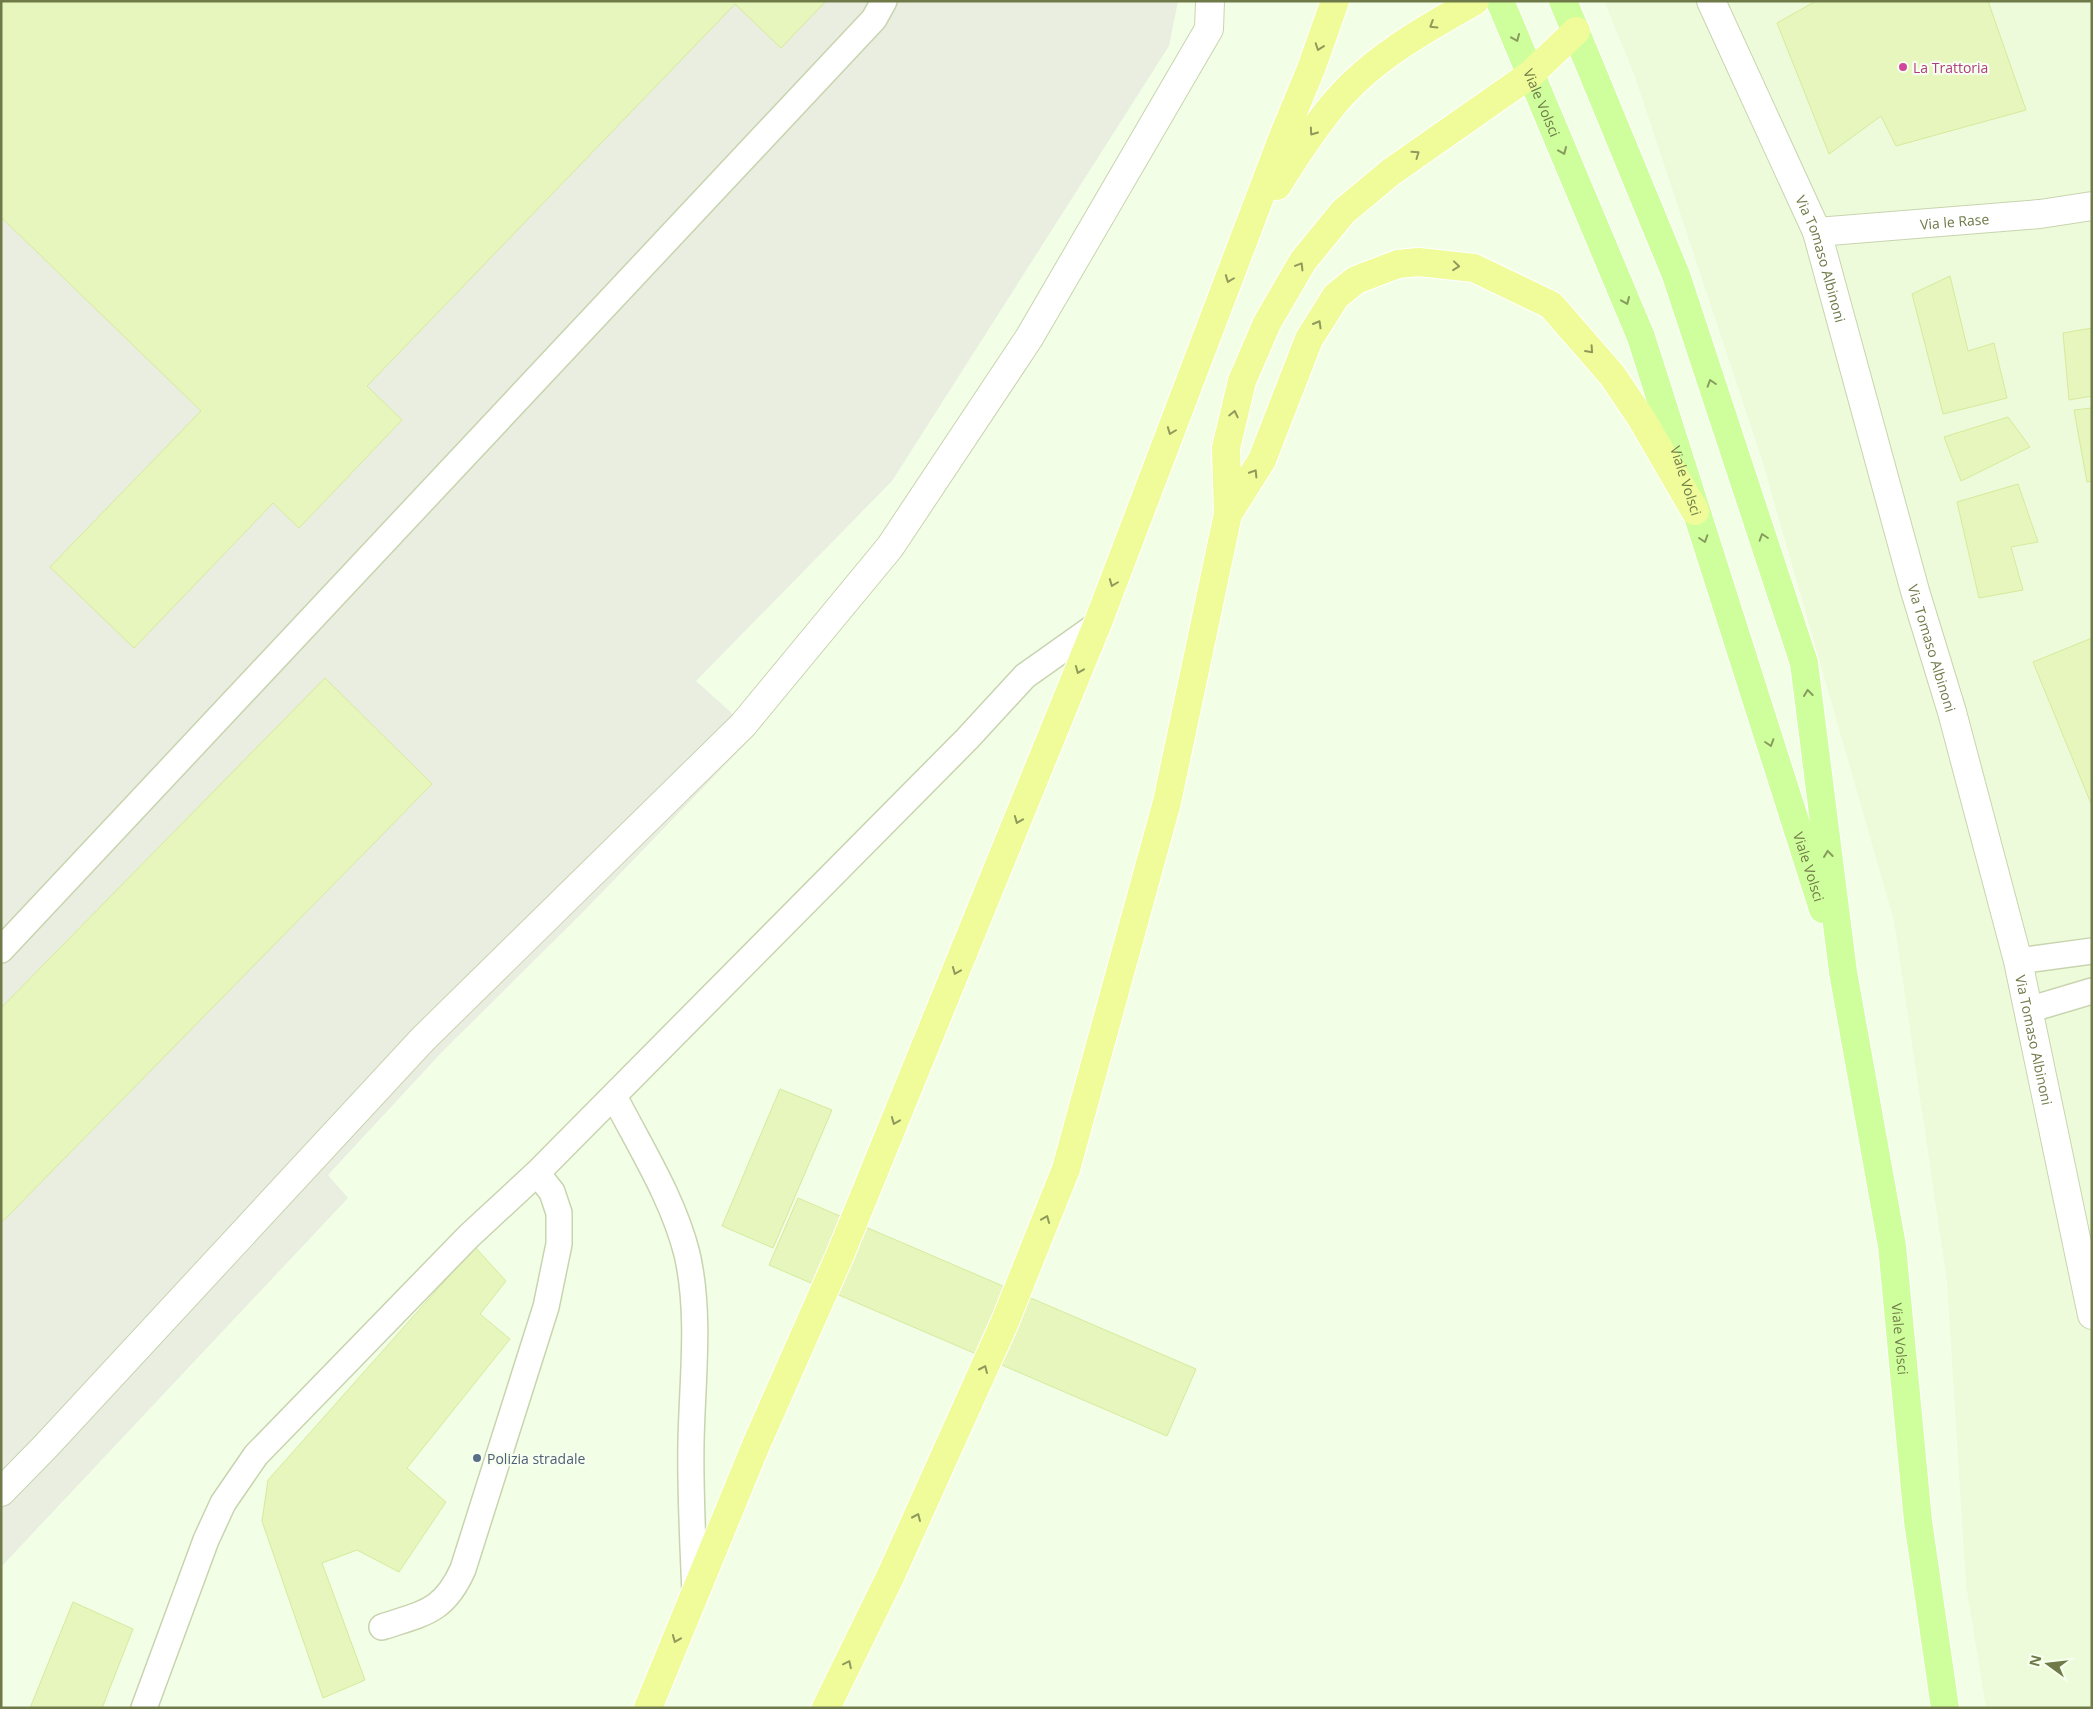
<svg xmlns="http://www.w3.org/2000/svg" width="2093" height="1709" viewBox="0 0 2093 1709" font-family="'Open Sans',sans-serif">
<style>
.residential{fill:#edfbda}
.industrial{fill:#e9eee0}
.building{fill:#e7f6bc;stroke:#d7ea9b}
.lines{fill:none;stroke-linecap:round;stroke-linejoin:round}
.service-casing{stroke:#c8d4ae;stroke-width:28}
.minor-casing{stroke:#c8d4ae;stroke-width:30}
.primary-casing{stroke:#fff;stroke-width:30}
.motorway-casing{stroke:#fff;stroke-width:30}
.service{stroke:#fff;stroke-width:25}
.minor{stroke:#fff;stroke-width:28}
.primary{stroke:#cfff9c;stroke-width:28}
.motorway{stroke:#f0fc99;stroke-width:28}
.oneway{stroke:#8f9a5c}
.oneway2{stroke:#879b5d}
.hotel-dot{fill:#d1479c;stroke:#f7ffee;stroke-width:2}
.service-dot{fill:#5c6f8a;stroke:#f7ffee;stroke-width:2}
.labels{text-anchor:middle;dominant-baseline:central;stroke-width:4.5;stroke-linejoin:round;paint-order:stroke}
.hotel-label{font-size:14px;fill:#b23c85;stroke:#f7ffee;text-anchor:start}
.street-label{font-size:14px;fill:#6f7a48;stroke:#f7ffee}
.service-label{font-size:14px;fill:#4e5e75;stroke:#f7ffee;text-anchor:start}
</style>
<rect width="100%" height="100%" fill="#f3fee7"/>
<path class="residential" d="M1604 1H2092V1708H1986L1966 1585 1947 1282 1894 921 1762 460 1634 74Z"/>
<path class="industrial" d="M1 1H1178L1169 46 892 481 696 681 755 734 584 911 443 1051 328 1175 348 1198 1 1567Z"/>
<path class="building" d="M1 1H826L781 48 735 4 367 386 402 420 299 528 273 503 134 648 50 567 201 411 1 217Z
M1816 1H1988L2026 110 1896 146 1881 116 1829 154 1777 23Z
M1950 276 1968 351 1994 343 2007 398 1943 414 1912 294Z
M2092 328V396L2069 400 2063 333Z
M2092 408V481L2087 482 2074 410Z
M2008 417 2030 447 1961 481 1944 437Z
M2018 484 2038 542 2011 547 2023 590 1979 598 1957 502Z
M2092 638V806L2033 662Z
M325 678 432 784 1 1223V1008Z
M780 1089 832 1110 773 1248 722 1226Z
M798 1198 1196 1369 1167 1436 769 1265Z
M475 1247 506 1281 480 1314 510 1339 407 1468 446 1502 399 1572 357 1550 322 1563 365 1680 323 1698 262 1521 268 1480Z
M73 1602 133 1629 102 1708H30Z"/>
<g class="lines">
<g class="service-casing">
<path id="service" d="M1 950 874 19 884 1
M2018 961 2092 951
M2028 1010 2092 991
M614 1096C640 1147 673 1198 687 1254 701 1315 692 1381 691 1443 690 1493 693 1544 695 1594
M382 1627C424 1613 444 1612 463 1569L546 1307 559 1244V1213L552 1192 537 1173
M144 1708 206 1540 223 1503 256 1455 469 1236 537 1173 967 739 1025 676 1097 625"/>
</g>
<g class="minor-casing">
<g id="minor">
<path id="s1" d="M1711 1 1817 232 1915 591 1952 712 2018 961 2092 1315"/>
<path id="s2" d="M1817 232 2040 214 2092 206"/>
<path d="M1 1492 46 1446 423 1039 743 725 890 547 1029 338 1209 29 1210 1"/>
</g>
</g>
<g class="primary-casing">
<g id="primary">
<path id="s3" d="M1500 1 1641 337 1823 909"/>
<path id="s4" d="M1563 1 1676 275 1804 663 1843 972 1892 1246 1918 1521 1945 1708"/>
</g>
</g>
<g class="motorway-casing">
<path id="motorway" d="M1277 186C1293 160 1310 134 1329 110 1366 62 1423 30 1475 1
M1228 514 1262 460 1309 339 1336 296 1356 280 1398 264 1419 262 1474 268 1551 305 1612 375 1641 418 1695 511
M648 1708 756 1445 840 1255 1097 625 1284 134 1311 69 1335 1
M826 1708 891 1575 1004 1324 1066 1169 1167 802 1228 514 1226 448 1242 381 1267 323 1303 261 1343 212 1391 172 1531 74 1576 31"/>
</g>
<use href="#service" class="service"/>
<use href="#minor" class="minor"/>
<use href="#primary" class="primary"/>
<use href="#motorway" class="motorway"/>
</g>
<defs><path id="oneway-chevron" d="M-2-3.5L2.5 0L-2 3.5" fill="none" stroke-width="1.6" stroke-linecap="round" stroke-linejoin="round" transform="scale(1.25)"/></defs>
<g class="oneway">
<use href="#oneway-chevron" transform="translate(1433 25) rotate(148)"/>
<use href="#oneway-chevron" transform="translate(1319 47) rotate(109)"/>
<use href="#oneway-chevron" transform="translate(1313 132) rotate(125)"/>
<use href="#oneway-chevron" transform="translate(1416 154) rotate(-35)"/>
<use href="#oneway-chevron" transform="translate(1300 266) rotate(-59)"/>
<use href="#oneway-chevron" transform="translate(1456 266) rotate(6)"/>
<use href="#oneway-chevron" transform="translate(1229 279) rotate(111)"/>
<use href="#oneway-chevron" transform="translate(1318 324) rotate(-60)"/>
<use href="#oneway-chevron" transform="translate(1590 350) rotate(48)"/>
<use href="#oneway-chevron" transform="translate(1234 414) rotate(-77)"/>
<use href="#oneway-chevron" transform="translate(1171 431) rotate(111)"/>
<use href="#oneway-chevron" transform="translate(1254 473) rotate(-58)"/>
<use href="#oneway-chevron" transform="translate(1113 583) rotate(111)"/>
<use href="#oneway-chevron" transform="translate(1079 670) rotate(112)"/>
<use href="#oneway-chevron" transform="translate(1018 820) rotate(112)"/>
<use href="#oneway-chevron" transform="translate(956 971) rotate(112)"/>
<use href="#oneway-chevron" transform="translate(895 1121) rotate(112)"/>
<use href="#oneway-chevron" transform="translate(1046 1219) rotate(-68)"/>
<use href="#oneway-chevron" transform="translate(984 1369) rotate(-66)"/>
<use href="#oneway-chevron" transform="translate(917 1517) rotate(-66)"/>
<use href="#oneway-chevron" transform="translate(676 1639) rotate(112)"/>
<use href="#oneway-chevron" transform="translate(848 1664) rotate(-64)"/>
</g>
<g class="oneway2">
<use href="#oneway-chevron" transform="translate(1516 38) rotate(67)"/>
<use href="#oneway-chevron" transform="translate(1563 151) rotate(67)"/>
<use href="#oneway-chevron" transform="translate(1626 301) rotate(67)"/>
<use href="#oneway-chevron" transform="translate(1711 383) rotate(-108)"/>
<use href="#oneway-chevron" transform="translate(1763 537) rotate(-108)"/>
<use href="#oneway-chevron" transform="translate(1704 539) rotate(72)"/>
<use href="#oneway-chevron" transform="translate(1808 693) rotate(-97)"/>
<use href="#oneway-chevron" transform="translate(1770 743) rotate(72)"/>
<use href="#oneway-chevron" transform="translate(1828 854) rotate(-97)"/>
</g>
<circle class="hotel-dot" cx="1903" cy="67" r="5"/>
<circle class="service-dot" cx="477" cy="1458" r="5"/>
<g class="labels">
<g class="hotel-label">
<text x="1913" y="67">La Trattoria</text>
</g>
<g class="street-label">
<text stroke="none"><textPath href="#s3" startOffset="110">Viale Volsci</textPath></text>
<text stroke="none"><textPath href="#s2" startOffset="138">Via le Rase</textPath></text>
<text stroke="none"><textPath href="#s1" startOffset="281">Via Tomaso Albinoni</textPath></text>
<text stroke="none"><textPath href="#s3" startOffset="515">Viale Volsci</textPath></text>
<text stroke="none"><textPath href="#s1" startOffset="686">Via Tomaso Albinoni</textPath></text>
<text stroke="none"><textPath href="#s3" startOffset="920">Viale Volsci</textPath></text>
<text stroke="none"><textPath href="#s1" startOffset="1091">Via Tomaso Albinoni</textPath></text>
<text stroke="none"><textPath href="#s4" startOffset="1388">Viale Volsci</textPath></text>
</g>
<g class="service-label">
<text x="487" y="1458">Polizia stradale</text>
</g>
</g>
<rect width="2093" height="1709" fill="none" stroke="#6f7a48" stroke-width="5"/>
<g transform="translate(2048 1664) rotate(285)" stroke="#f7ffee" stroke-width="4" paint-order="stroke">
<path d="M0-4L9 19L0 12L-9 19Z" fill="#6f7a48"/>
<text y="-8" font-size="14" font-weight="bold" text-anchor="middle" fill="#6f7a48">N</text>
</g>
</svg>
